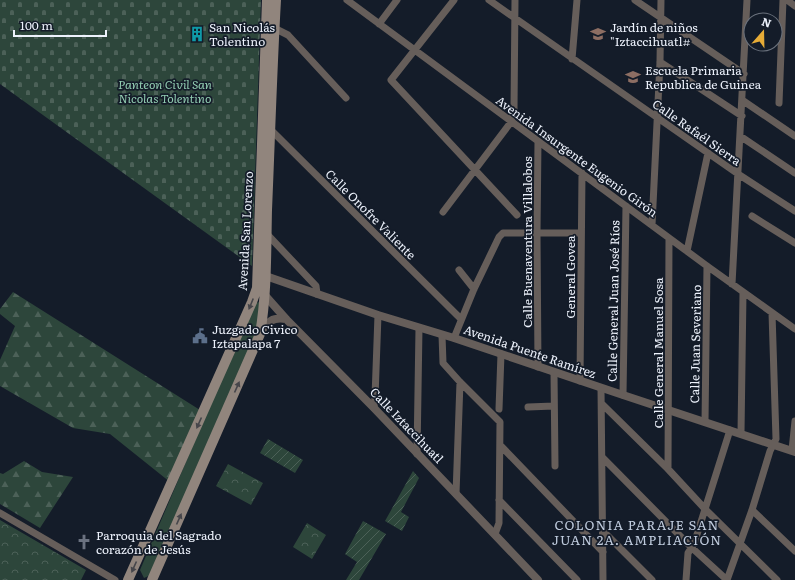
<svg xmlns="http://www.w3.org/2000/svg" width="795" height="580" viewBox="0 0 795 580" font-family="Literata,serif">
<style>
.grass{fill:#2d463b}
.forest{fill:url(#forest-firs)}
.cemetery{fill:url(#cemetery-stones)}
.park{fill:url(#park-crowns)}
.garden{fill:url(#garden-furrows)}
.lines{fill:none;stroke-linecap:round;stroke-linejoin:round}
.minor{stroke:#665e5a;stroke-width:7}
.tertiary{stroke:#665e5a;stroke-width:8}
.secondary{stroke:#91857d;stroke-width:10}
.oneway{fill:#46464b}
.labels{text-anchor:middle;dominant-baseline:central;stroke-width:3.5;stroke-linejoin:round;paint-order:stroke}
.poi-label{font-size:12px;fill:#edf2fc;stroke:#141c29;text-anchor:start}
.park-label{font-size:12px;font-style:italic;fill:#92cdb2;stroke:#141c29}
.street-label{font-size:12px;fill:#edf2fc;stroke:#141c29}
.neighbourhood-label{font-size:13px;letter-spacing:1px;fill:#bfcbdd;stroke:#141c29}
</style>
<defs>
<pattern id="forest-firs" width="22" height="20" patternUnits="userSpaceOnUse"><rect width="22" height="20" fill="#2d463b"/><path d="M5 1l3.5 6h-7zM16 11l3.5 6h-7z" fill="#4c6158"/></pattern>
<pattern id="cemetery-stones" width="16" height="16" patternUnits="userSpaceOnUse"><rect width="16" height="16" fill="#2d463b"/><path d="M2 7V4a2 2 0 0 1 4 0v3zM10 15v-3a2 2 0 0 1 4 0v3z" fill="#4c6158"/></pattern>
<pattern id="park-crowns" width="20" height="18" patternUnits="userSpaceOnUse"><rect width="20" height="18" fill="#2d463b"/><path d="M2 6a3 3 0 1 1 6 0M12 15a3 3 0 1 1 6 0" fill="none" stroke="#4c6158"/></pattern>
<pattern id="garden-furrows" width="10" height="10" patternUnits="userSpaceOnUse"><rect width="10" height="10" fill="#2d463b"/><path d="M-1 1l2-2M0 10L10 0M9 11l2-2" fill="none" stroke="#4c6158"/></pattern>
</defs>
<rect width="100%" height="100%" fill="#141c29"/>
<path class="grass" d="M259 302 263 318 151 575 144 578 140 570 253 304Z"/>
<path class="forest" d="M13 292 200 410 170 482 110 434 73 428 0 386V360L15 326 0 314V309Z
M24 461 42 472 73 477 40 528 0 504V473L3 474Z"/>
<path class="cemetery" d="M0 0H261L252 266 0 84Z"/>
<path class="park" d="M228 464 263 483 251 505 216 486Z
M0 520 86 570 81 580H0Z
M307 523 326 535 312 559 293 547Z"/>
<path class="garden" d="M268 439 303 460 295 473 260 453Z
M413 471 419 478 401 512 409 517 402 531 385 521Z
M363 521 386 534 359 580H346L357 562 345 554Z"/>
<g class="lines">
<path class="minor" d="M347 0 707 266 795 329
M454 0 391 80 517 215
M489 0 738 174 795 211
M635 0 744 74
M787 0 795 6
M379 24 397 0
M274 28 288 35 346 98
M572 59 577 0
M660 62 742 116
M742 100 795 136
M779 103 783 0
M269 129H270L461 319
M740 136 795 173
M538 141 537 233 538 367
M443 212 511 122 514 110 515 0
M752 216 795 243
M652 225 660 62 661 0
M265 232 316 286 317 294
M687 251 708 153
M459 270 474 289
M732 284 747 0
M442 335 443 363 460 382 500 422 499 523 495 534
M454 338 474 289 499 237 503 233H581
M554 372 555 466
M580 381 582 173
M601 388 603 580
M623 395 626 206
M602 404 668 469 705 509 777 580
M528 407 554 406
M374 408 375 397 378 315
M499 409 501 354
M705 422 707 266
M741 433 743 293
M500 445 603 552
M792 450 795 421
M417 454 419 328
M602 457 691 547 727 580
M668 469 669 238
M456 494 460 382
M499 500 577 580
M752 510 795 551
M0 513 115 580
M603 531 652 580
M686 580 688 553 694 544 730 430
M727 580 752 510 770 451 776 439 772 313"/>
<path class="tertiary" d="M260 274 378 315 454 338 623 395 795 452
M262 292 286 319 374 408 538 580
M260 333C268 322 271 317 286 319"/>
<path class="secondary" d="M128 580 252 302 257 288 267 0
M152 580 260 334C267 293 266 251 267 210 270 140 272 70 276 0"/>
</g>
<defs><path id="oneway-solid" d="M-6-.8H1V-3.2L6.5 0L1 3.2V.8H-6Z"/></defs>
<g class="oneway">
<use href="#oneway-solid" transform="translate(251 304) rotate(112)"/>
<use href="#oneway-solid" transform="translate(237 387) rotate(-66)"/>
<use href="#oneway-solid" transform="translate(199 423) rotate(114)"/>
<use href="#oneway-solid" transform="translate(179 519) rotate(-66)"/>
<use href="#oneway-solid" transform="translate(134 567) rotate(114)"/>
</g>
<defs>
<g id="building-bare" transform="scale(1.2)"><path d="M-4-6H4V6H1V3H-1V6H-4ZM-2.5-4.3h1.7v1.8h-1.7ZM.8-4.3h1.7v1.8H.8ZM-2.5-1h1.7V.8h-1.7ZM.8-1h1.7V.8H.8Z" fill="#0f9aa8" stroke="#141c29" stroke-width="2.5" paint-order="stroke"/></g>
<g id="school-bare" transform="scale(1.2)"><path d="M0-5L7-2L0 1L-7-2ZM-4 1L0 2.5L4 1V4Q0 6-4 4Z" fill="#8d6e63" stroke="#141c29" stroke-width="2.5" paint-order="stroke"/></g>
<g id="civic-bare" transform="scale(1.2)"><path d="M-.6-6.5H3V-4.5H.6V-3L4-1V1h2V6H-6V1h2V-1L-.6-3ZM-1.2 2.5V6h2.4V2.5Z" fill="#5c6f8a" stroke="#141c29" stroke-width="2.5" paint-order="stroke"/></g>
<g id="church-bare" transform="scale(1.2)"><path d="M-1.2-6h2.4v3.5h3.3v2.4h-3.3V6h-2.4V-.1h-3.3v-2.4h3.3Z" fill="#6b7280" stroke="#141c29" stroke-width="2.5" paint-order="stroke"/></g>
</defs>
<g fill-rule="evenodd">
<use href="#building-bare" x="197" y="34"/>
<use href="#school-bare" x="598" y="34"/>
<use href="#school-bare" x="633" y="77"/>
<use href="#civic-bare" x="200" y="336"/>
<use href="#church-bare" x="84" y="542"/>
</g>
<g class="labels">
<g class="poi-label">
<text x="209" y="27">San Nicolás<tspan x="209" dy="14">Tolentino</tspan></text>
<text x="610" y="27">Jardín de niños<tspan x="610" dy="14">"Iztaccihuatl#</tspan></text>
<text x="645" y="70">Escuela Primaria<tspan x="645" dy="14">Republica de Guinea</tspan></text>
<text x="212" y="329">Juzgado Civico<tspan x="212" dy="14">Iztapalapa 7</tspan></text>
<text x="96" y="535">Parroquia del Sagrado<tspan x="96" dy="14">corazón de Jesús</tspan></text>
</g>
<g class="park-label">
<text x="165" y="84">Panteon Civil San<tspan x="165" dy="14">Nicolas Tolentino</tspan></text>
</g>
<g class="street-label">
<text transform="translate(697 132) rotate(35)">Calle Rafaél Sierra</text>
<text transform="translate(577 156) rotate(36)">Avenida Insurgente Eugenio Girón</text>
<text transform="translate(371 214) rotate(45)">Calle Onofre Valiente</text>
<text transform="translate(245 231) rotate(-87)">Avenida San Lorenzo</text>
<text transform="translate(527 242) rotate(-90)">Calle Buenaventura Villalobos</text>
<text transform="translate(570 277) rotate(-90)">General Govea</text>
<text transform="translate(613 301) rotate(-89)">Calle General Juan José Ríos</text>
<text transform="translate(695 344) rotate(-89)">Calle Juan Severiano</text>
<text transform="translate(530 351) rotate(19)">Avenida Puente Ramírez</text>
<text transform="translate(658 353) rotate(-90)">Calle General Manuel Sosa</text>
<text transform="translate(407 425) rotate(46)">Calle Iztaccihuatl</text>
</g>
<g class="neighbourhood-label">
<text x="637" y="524">COLONIA PARAJE SAN<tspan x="637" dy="15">JUAN 2A. AMPLIACIÓN</tspan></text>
</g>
</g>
<g transform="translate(763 32) rotate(20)"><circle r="19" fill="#141c29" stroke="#6b727d"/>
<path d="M0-3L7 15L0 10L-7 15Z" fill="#e7ac37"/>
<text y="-6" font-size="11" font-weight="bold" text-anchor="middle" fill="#edf2fc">N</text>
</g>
<path d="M14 30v6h92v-6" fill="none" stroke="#edf2fc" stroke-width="2"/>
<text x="20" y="30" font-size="12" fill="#edf2fc" stroke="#141c29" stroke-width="3" paint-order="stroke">100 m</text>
</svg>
